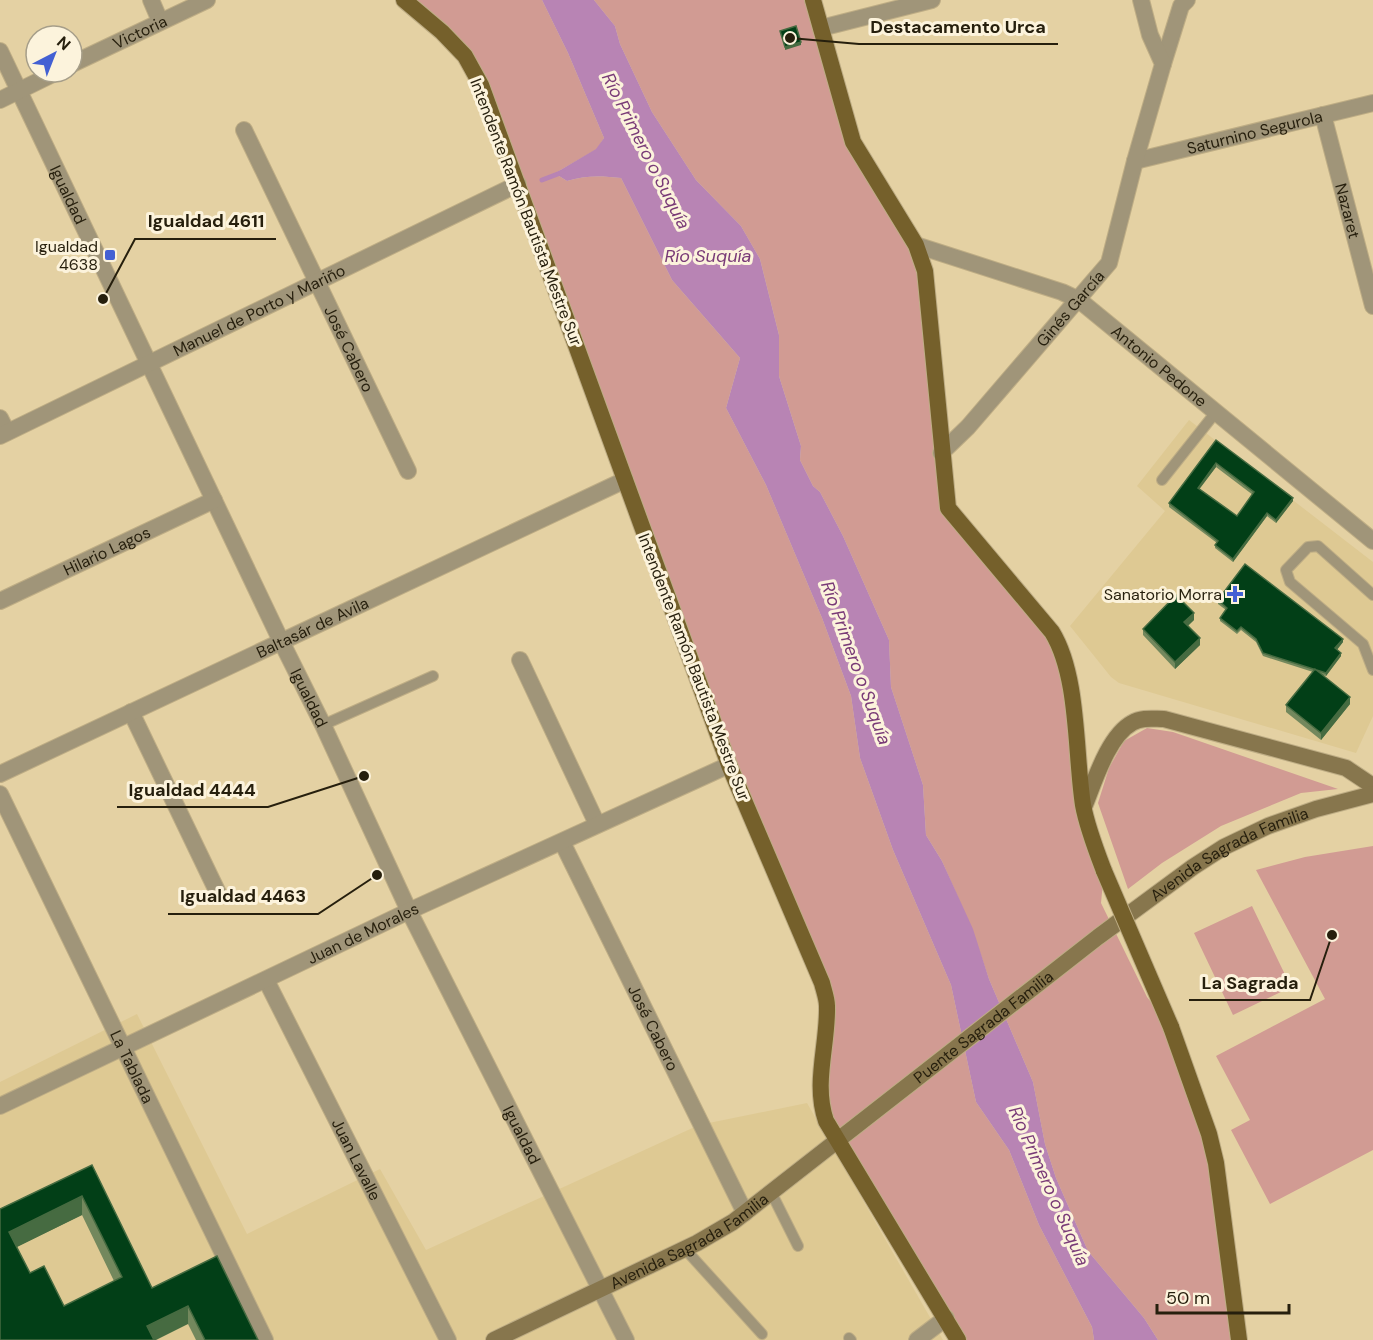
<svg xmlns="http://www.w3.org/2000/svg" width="1373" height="1340" viewBox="0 0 1373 1340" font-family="'DM Sans',sans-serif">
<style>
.built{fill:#dec993}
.green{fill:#d19b93}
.water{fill:#b884b4}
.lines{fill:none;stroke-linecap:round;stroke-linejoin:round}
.stream{stroke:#b884b4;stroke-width:5}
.service-casing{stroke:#bead85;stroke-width:12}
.minor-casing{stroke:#bead85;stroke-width:18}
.secondary-casing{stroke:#bead85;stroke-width:18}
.primary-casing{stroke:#bead85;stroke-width:18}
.service{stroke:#a09579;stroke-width:10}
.minor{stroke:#a09579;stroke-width:16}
.secondary{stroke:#87764d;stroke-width:16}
.primary{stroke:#75602b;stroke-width:16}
.primary-bridge-casing{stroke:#bead85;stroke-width:18;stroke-linecap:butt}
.primary-bridge{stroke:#75602b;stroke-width:16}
.wall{fill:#73885d;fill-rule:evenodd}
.shaded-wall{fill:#466b41}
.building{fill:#023f17;stroke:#466b41;stroke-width:1.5;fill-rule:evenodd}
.poi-dot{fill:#4360d3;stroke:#fcf3dc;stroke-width:2}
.labels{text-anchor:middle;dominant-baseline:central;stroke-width:6;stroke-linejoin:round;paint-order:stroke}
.street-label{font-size:16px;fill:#261f0d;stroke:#fcf3dc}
.poi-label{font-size:16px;fill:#261f0d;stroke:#fcf3dc;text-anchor:end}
.water-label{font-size:18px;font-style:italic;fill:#793a77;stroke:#fcf3dc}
.leader{fill:none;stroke:#261f0d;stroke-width:2}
.callout-dot{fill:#261f0d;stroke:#fcf3dc;stroke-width:2}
.callout-label{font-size:18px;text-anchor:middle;font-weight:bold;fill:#261f0d;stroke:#fcf3dc;stroke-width:6;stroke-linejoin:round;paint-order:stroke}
</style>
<rect width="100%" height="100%" fill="#e4d1a3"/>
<path class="built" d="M1189 420 1373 562V716L1356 753 1119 683 1111 677 1070 626 1165 511 1137 486Z
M137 1014 247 1234 380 1169 426 1250 699 1125 807 1103 943 1340H0V1082Z"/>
<path class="green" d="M404 0H542L568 53 604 138 597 149 557 172 559 176 567 181C586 175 602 176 621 178L672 280 740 358 726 408 766 485 822 618 851 696 860 758 893 850 951 985 976 1102 1009 1150 1039 1225 1092 1327 1094 1340H958L826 1121 827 1004 729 765 481 85Z
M594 0H813L848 131 916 245 945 498 1060 644 1084 807 1104 871 1101 903 1147 997 1171 1027 1209 1134 1239 1340H1158L1144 1318 1088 1251 1056 1178 1045 1144 1033 1082 989 979 972 929 942 861 926 835 923 785 891 687 889 640 843 536 820 492 813 486 800 460 801 446 779 376V335L760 259 741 226 696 180 652 112 620 44 615 26Z
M1147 728 1173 732 1338 789 1301 793 1221 826 1162 863 1128 889 1098 803 1109 768 1124 741Z
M1373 846V1150L1270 1204 1231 1130 1250 1120 1216 1056 1325 999 1256 870 1305 857Z
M1252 906 1291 987 1233 1015 1194 933Z"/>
<path class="water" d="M542 0H594L615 26 620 44 652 112 696 180 741 226 760 259 779 335V376L801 446 800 460 813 486 820 492 843 536 889 640 891 687 923 785 926 835 942 861 973 929 989 979 1033 1082 1045 1144 1056 1178 1088 1251 1144 1318 1158 1340H1094L1092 1327 1039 1225 1009 1150 976 1102 951 985 893 850 860 758 851 696 822 618 766 485 726 408 740 358 672 280 621 178C602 176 586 175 567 181L559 176 557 172 596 149 604 138 568 53Z"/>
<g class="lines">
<path class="stream" d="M542 180 563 172"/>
<g class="service-casing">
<path id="service" d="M1162 480 1216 412
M1373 595 1318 546 1308 547 1286 570 1290 582 1363 644 1373 670
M323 725 433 676
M771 1192 798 1246
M685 1249 762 1334
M849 1338 851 1340"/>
</g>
<g class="minor-casing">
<g id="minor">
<path d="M151 0 160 21"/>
<path d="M821 28 932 0"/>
<path id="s1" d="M0 51 281 641 323 725 409 911 626 1340"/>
<path id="s2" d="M72 64 207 0"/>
<path d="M1163 64 1181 6 1187 0"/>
<path d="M0 100 57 72"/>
<path id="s3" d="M1323 115 1373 306"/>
<path id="s4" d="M244 130 408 471"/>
<path id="s5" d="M1135 161 1373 103"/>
<path id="s6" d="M916 245 1062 292 1079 300 1373 541"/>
<path d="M0 418 7 432"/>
<path id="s7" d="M0 436 518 184"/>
<path id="s8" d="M941 453 968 427 1109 263 1135 161 1163 64 1150 35 1141 0"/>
<path id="s9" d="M0 601 214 500"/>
<path d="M520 660 597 824"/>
<path d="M131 712 218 893"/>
<path id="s10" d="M0 774 625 480"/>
<path id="s11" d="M0 794 265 1340"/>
<path id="s12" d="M562 842 745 1213"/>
<path id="s13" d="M266 980 448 1340"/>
<path id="s14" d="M0 1106 409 911 729 765"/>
<path d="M917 1340 946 1318"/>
</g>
</g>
<g class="secondary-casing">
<g id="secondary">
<path d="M1084 807C1094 783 1108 736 1132 723 1142 717 1153 719 1164 719L1346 768 1373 786"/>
<path id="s15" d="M494 1340 697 1243 733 1222 1098 937 1193 867 1224 847 1268 826 1316 809 1373 794"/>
</g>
</g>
<g class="primary-casing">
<path id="primary" d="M404 0 442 32 465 56 481 85 729 765 822 983C824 991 827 999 827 1006 828 1045 813 1083 826 1121L958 1340
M813 0 853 142 916 245 925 271 948 508 1052 632C1079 676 1075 753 1083 805 1087 827 1096 850 1104 871
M1171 1027 1209 1134 1216 1163 1239 1340"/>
</g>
<use href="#service" class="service"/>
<use href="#minor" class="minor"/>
<use href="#secondary" class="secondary"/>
<use href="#primary" class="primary"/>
<g class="primary-bridge-casing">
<path id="primary-bridge" d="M1104 871 1171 1027"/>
</g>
<use href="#primary-bridge" class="primary-bridge"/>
</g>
<path class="wall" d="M1216 440 1293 501 1276 523 1267 516 1233 562 1215 548V545L1217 543 1169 507V503ZM1216 467 1253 495 1237 516 1199 489Z
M1218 600 1343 642 1337 650 1341 656 1326 676 1322 675 1350 704 1321 740 1286 712V705L1313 672 1263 656 1256 642 1241 630 1237 634 1220 621V618L1226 610 1218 604Z
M1194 620 1188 626 1200 645 1175 669 1143 635V629Z
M92 1165 152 1288 258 1340H196L188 1324 0 1340V1209ZM82 1215 114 1281 64 1306 30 1273 16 1247Z"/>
<path class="shaded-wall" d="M801 42V45L785 50V47Z
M1216 463V467L1198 491V488Z
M1293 498V501L1276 523V520Z
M1267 513V516L1233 562V559Z
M1194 613V620L1184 629V622Z
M1200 638V645L1175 669V662Z
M1343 639V642L1335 652V648Z
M1341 653V656L1326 676V673Z
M1350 697V704L1321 740V733Z
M82 1196V1215L9 1251V1232Z
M188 1306V1324L156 1340H147V1326Z"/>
<path class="building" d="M796 26 801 42 785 47 780 31Z
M1216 440 1293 498 1276 520 1267 513 1233 559 1215 545 1218 541 1169 503ZM1216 463 1254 492 1237 516 1198 488Z
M1245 564 1343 639 1335 648 1341 653 1326 673 1263 653 1256 639 1241 627 1237 631 1220 618 1227 608 1218 600Z
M1176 595 1194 613 1184 622 1200 638 1175 662 1143 629Z
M1315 669 1350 697 1321 733 1286 705Z
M92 1165 152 1288 217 1256 258 1340H205L188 1306 147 1326 154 1340H0V1209ZM82 1196 122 1277 64 1306 44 1266 30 1273 9 1232Z"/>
<g class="poi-dot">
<rect x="104" y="249" width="12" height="12" rx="3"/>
<path d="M1232 585h6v6h6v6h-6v6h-6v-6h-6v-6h6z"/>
</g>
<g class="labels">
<g class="street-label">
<text stroke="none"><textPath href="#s2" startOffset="75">Victoria</textPath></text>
<text stroke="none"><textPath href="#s5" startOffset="123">Saturnino Segurola</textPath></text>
<text stroke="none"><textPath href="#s1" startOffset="159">Igualdad</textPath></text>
<text stroke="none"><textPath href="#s3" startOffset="99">Nazaret</textPath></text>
<text transform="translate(526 212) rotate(69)">Intendente Ramón Bautista Mestre Sur</text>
<text stroke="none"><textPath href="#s8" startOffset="194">Ginés García</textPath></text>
<text stroke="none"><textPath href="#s7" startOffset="288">Manuel de Porto y Mariño</textPath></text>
<text stroke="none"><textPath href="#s4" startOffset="243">José Cabero</textPath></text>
<text stroke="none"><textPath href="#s6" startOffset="276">Antonio Pedone</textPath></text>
<text stroke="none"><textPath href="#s9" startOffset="118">Hilario Lagos</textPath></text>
<text stroke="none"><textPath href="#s10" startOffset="345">Baltasár de Avila</textPath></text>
<text transform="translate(694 667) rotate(69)">Intendente Ramón Bautista Mestre Sur</text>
<text stroke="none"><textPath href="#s1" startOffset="717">Igualdad</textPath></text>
<text stroke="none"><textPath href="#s15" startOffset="886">Avenida Sagrada Familia</textPath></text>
<text stroke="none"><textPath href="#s14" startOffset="402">Juan de Morales</textPath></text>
<text stroke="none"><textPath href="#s12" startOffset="207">José Cabero</textPath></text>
<text stroke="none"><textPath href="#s15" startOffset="584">Puente Sagrada Familia</textPath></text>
<text stroke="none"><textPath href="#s11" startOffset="303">La Tablada</textPath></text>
<text stroke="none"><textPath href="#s1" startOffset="1203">Igualdad</textPath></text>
<text stroke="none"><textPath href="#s13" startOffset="201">Juan Lavalle</textPath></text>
<text stroke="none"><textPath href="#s15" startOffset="219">Avenida Sagrada Familia</textPath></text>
</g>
<g class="poi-label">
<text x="98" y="246">Igualdad<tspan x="98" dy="18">4638</tspan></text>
<text x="1222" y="594">Sanatorio Morra</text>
</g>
<g class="water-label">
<text transform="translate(646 151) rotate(63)">Río Primero o Suquía</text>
<text x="708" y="256">Río Suquía</text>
<text transform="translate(856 663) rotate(70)">Río Primero o Suquía</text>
<text transform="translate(1049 1186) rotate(66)">Río Primero o Suquía</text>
</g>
</g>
<path class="leader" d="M790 38L859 44H1058M103 299L135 239H276M364 776L268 807H117M377 875L318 914H168M1332 935L1310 1000H1189"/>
<g class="callout-dot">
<circle cx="790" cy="38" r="6"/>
<circle cx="103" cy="299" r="6"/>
<circle cx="364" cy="776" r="6"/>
<circle cx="377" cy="875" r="6"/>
<circle cx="1332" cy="935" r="6"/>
</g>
<g class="callout-label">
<text x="958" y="33">Destacamento Urca</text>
<text x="206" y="227">Igualdad 4611</text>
<text x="192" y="796">Igualdad 4444</text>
<text x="243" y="902">Igualdad 4463</text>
<text x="1250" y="989">La Sagrada</text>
</g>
<g transform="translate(54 54) rotate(42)"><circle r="28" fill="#fcf3dc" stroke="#a69e89" stroke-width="1.5"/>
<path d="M0-4.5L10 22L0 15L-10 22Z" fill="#4360d3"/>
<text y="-9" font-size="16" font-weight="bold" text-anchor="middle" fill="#261f0d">N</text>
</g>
<path d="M1157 1304v9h132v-9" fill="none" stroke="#261f0d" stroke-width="3"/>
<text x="1166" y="1304" font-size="18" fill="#261f0d" stroke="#fcf3dc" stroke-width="4.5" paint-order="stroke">50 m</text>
</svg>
